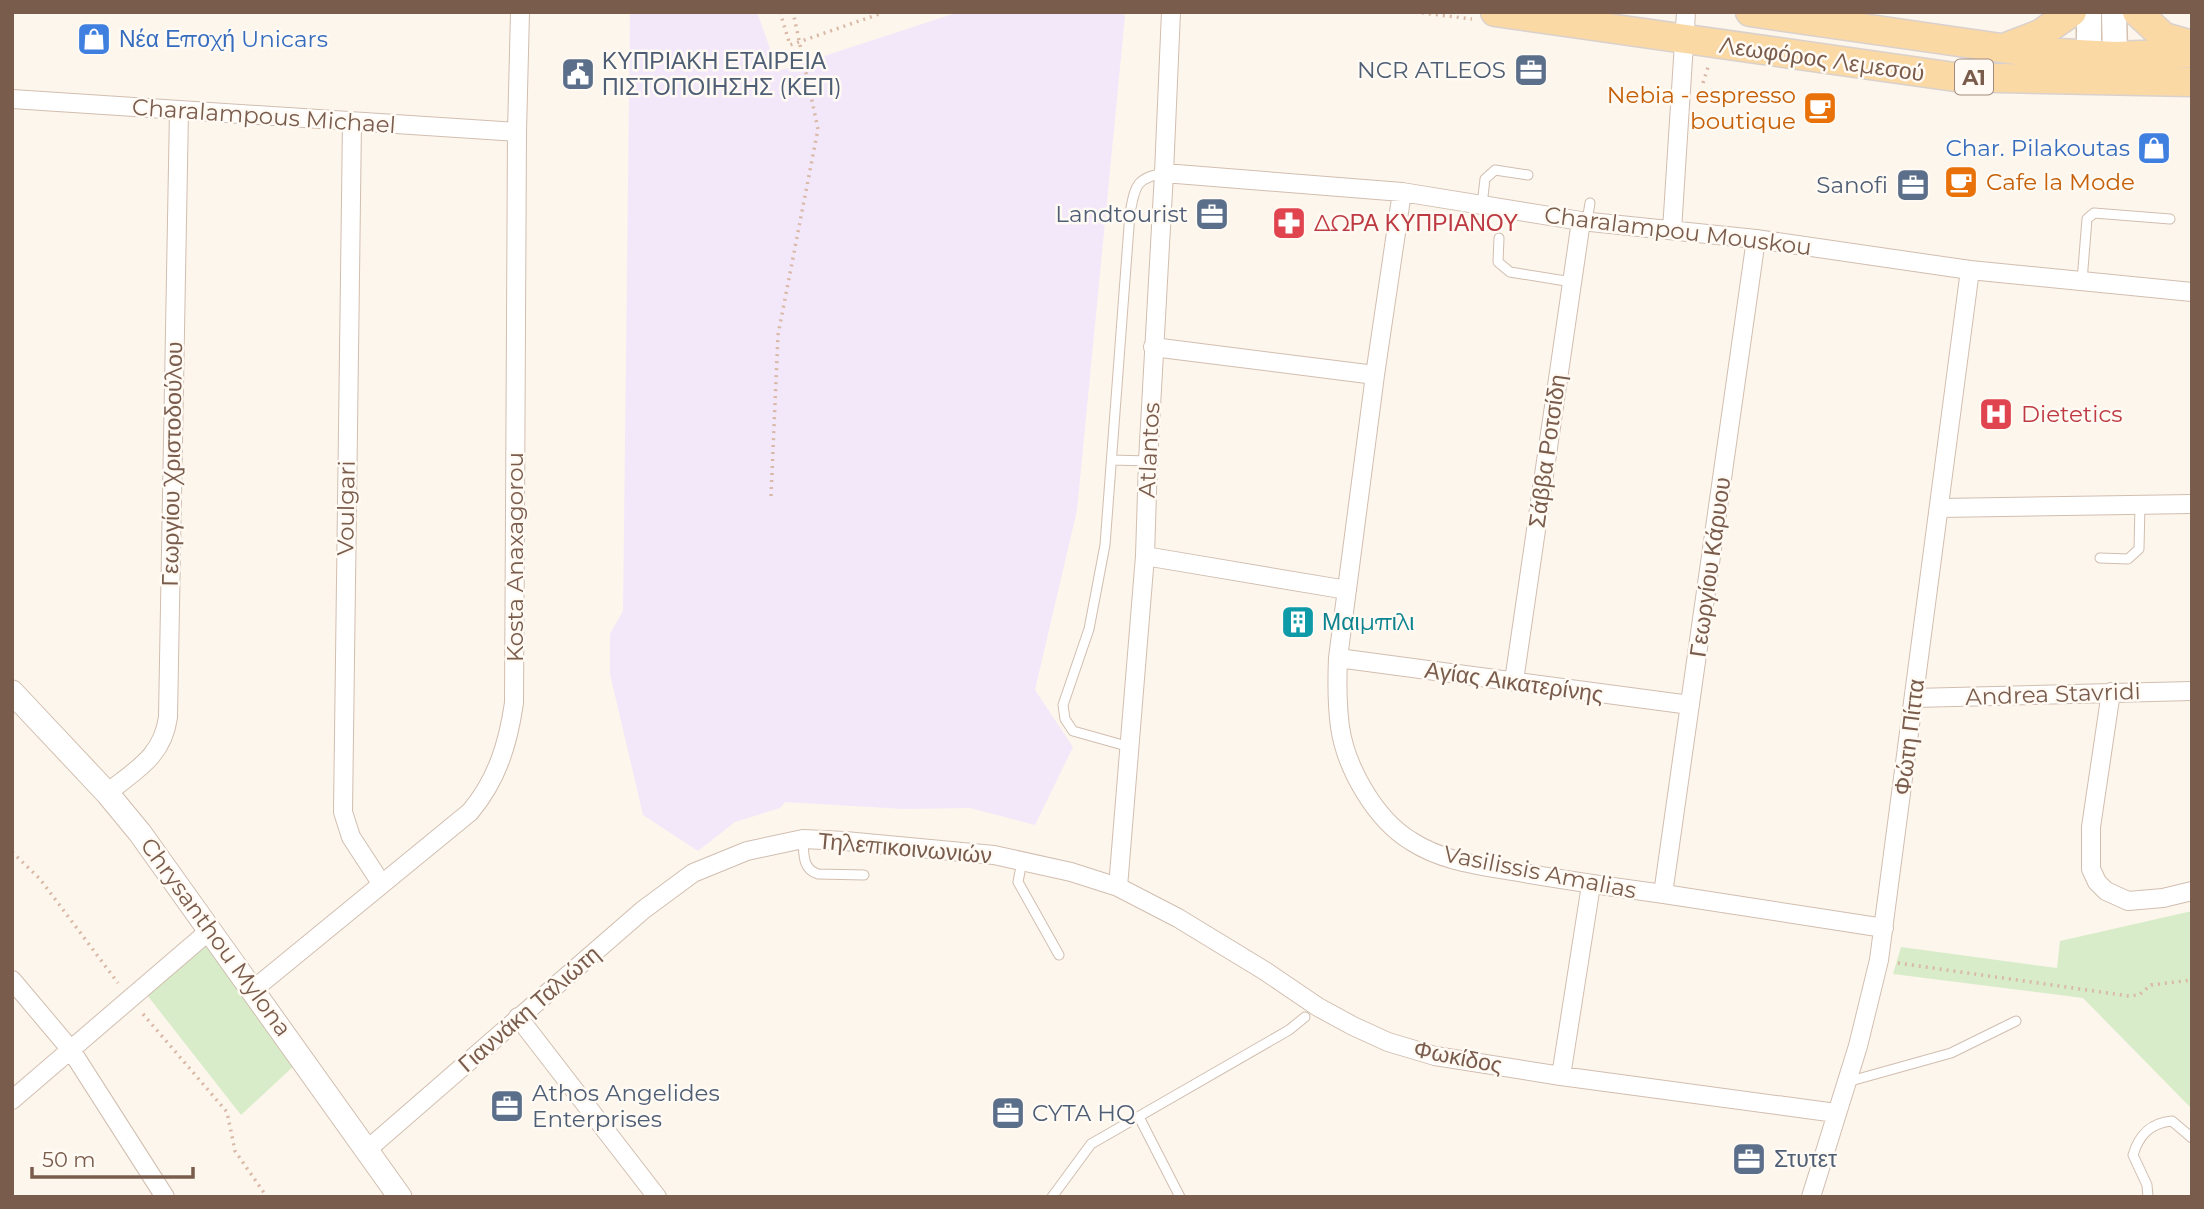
<svg xmlns="http://www.w3.org/2000/svg" width="2204" height="1209" viewBox="0 0 2204 1209" font-family="Montserrat,sans-serif">
<style>
.education{fill:#f3e8fa}
.green{fill:#d8ecc9}
.lines{fill:none;stroke-linecap:round;stroke-linejoin:round}
.service-casing{stroke:#d1beb0;stroke-width:11}
.minor-casing{stroke:#d1beb0;stroke-width:20}
.tertiary-casing{stroke:#d1beb0;stroke-width:25}
.secondary-casing{stroke:#d6c0b0;stroke-width:27}
.primary-casing{stroke:#dad1cd;stroke-width:31}
.path{stroke:#d9b8a5;stroke-width:3.5;stroke-dasharray:2 5;stroke-linecap:butt}
.service{stroke:#fff;stroke-width:9}
.minor{stroke:#fff;stroke-width:18}
.tertiary{stroke:#fff;stroke-width:23}
.secondary{stroke:#fff;stroke-width:24}
.primary{stroke:#fbd9a5;stroke-width:28}
.labels{text-anchor:middle;dominant-baseline:central;stroke-width:5;stroke-linejoin:round;paint-order:stroke}
.shield{fill:#fffaf3;stroke:#a28b7f;stroke-width:2}
.shield-label{font-size:21px;font-weight:bold;fill:#7a5c4d}
.shop-label{font-size:23px;fill:#366cbe;stroke:#fffaf3;text-anchor:start}
.street-label{font-size:23px;fill:#7a5c4d;stroke:#fffaf3}
.service-label{font-size:23px;fill:#4e5e75;stroke:#fffaf3;text-anchor:start}
.food-label{font-size:23px;fill:#c56008;stroke:#fffaf3;text-anchor:end}
.health-label{font-size:23px;fill:#be3a42;stroke:#fffaf3;text-anchor:start}
.culture-label{font-size:23px;fill:#0d838f;stroke:#fffaf3;text-anchor:start}
</style>
<rect width="100%" height="100%" fill="#fdf6ec"/>
<path class="education" d="M630 12H757L778 71 959 12H1123L1125 16 1077 510 1035 690 1073 747 1035 825 970 808 904 809 785 802 780 808 735 822 698 851 643 815 610 674V634L623 611Z"/>
<path class="green" d="M2192 911V1109L2083 998 1893 974 1901 947 2057 968 2060 941Z
M207 941 298 1062 241 1115 147 995Z"/>
<g class="lines">
<g class="service-casing">
<path id="service" d="M1482 205 1485 179 1495 170 1528 175
M1587 221 1590 203
M1499 238 1498 262 1510 272 1572 282
M2082 281 2087 219 2094 213 2170 219
M1112 460 1148 461
M2100 558 2128 559 2139 549 2140 504
M1130 747 1073 731 1065 719 1063 705 1089 629 1105 545 1130 213C1135 187 1135 178 1164 173
M803 839C804 854 802 869 818 874L864 875
M1022 861 1018 882 1059 955
M1847 1082 1951 1053 2016 1021
M1139 1117 1180 1197
M1052 1197 1091 1144 1289 1030 1305 1017
M2148 1197 2147 1185 2133 1155C2139 1135 2150 1123 2172 1121L2192 1138"/>
</g>
<g class="minor-casing">
<path id="minor" d="M12 99 517 132
M352 122 343 812 351 837 381 883
M1164 173 1402 192 1581 221 1756 239 1970 270 2192 292
M1402 192 1375 375 1338 658C1337 681 1337 704 1340 727 1346 768 1375 819 1411 841 1442 861 1477 865 1512 871 1563 880 1613 887 1664 894 1738 905 1811 917 1884 928
M1672 230 1686 12
M1153 347 1375 375
M1939 508 2192 504
M1145 556 1347 590
M1338 658 1690 705
M1514 681 1581 221
M2111 692 2091 827V869L2097 882 2106 891 2128 901 2163 898 2192 891
M1914 698 2192 691
M107 793C136 770 163 756 168 717L179 110
M1118 887 1145 556 1148 461 1164 173 1171 12
M1663 894 1756 239
M12 980 71 1050 165 1197
M254 989 470 812C497 780 508 744 514 703L517 132 520 12
M518 1017 657 1197
M1561 1076 1591 885
M12 1100 209 931
M368 1149 643 910 693 873 747 851 803 839 845 841 994 855 1071 872 1118 887 1178 918 1265 971 1318 1007 1353 1026 1388 1042 1435 1056 1561 1076 1836 1113
M1811 1197 1858 1046 1879 960 1970 270"/>
</g>
<g class="tertiary-casing">
<path id="tertiary" d="M12 692 107 793 140 833 400 1197"/>
</g>
<g class="secondary-casing">
<path id="secondary" d="M2114 12 2115 56
M2089 55V12"/>
</g>
<g class="primary-casing">
<path id="primary" d="M1495 12 1955 77 2192 82
M1750 12 2022 51 2115 56 2192 53
M2137 12 2164 37 2192 45
M2009 46 2040 34 2072 12"/>
</g>
<path class="path" d="M780 12 790 45 885 12
M1415 12 1472 19
M1703 83 1708 67
M771 496 778 335 818 129 793 12
M12 852 40 879 118 983
M1898 963 2129 996 2139 995 2151 985 2192 980
M143 1014 227 1112 235 1151 267 1197"/>
<use href="#service" class="service"/>
<use href="#minor" class="minor"/>
<use href="#tertiary" class="tertiary"/>
<use href="#secondary" class="secondary"/>
<use href="#primary" class="primary"/>
</g>
<defs>
<g id="shop-square" transform="scale(1.75)"><rect x="-9" y="-9" width="18" height="18" rx="4" fill="#3f7fe0" stroke="#fffaf3"/><path d="M-5-2.5h2.3a2.7 3.5 0 0 1 5.4 0H5L5.5 6h-11ZM-1.5-2.5h3a1.5 2.3 0 0 0-3 0Z" fill="#fff"/></g>
<g id="office-square" transform="scale(1.75)"><rect x="-9" y="-9" width="18" height="18" rx="4" fill="#5c6f8a" stroke="#fffaf3"/><path d="M-6-3h4V-5.5h4V-3h4V5H-6ZM-1-4.5V-3h2v-1.5ZM-6 0V1H6V0Z" fill="#fff"/></g>
<g id="civic-square" transform="scale(1.75)"><rect x="-9" y="-9" width="18" height="18" rx="4" fill="#5c6f8a" stroke="#fffaf3"/><path d="M-.6-6.5H3V-4.5H.6V-3L4-1V1h2V6H-6V1h2V-1L-.6-3ZM-1.2 2.5V6h2.4V2.5Z" fill="#fff"/></g>
<g id="cafe-square" transform="scale(1.75)"><rect x="-9" y="-9" width="18" height="18" rx="4" fill="#e8710a" stroke="#fffaf3"/><path d="M-5.5-4.5H6V0H3Q3 3.5 0 3.5H-2.5Q-5.5 3.5-5.5 0ZM3-3.2v2h1.7v-2ZM-6 4.5H4V6H-6Z" fill="#fff"/></g>
<g id="pharmacy-square" transform="scale(1.75)"><rect x="-9" y="-9" width="18" height="18" rx="4" fill="#e0444e" stroke="#fffaf3"/><path d="M-2-6h4v4h4v4h-4v4h-4v-4h-4v-4h4Z" fill="#fff"/></g>
<g id="hospital-square" transform="scale(1.75)"><rect x="-9" y="-9" width="18" height="18" rx="4" fill="#e0444e" stroke="#fffaf3"/><path d="M-5-5h3v3.5h4V-5h3V5h-3V1.5h-4V5h-3Z" fill="#fff"/></g>
<g id="building-square" transform="scale(1.75)"><rect x="-9" y="-9" width="18" height="18" rx="4" fill="#0f9aa8" stroke="#fffaf3"/><path d="M-4-6H4V6H1V3H-1V6H-4ZM-2.5-4.3h1.7v1.8h-1.7ZM.8-4.3h1.7v1.8H.8ZM-2.5-1h1.7V.8h-1.7ZM.8-1h1.7V.8H.8Z" fill="#fff"/></g>
</defs>
<g fill-rule="evenodd">
<use href="#shop-square" x="94" y="39"/>
<use href="#office-square" x="1531" y="70"/>
<use href="#civic-square" x="578" y="74"/>
<use href="#cafe-square" x="1820" y="108"/>
<use href="#shop-square" x="2154" y="148"/>
<use href="#cafe-square" x="1961" y="182"/>
<use href="#office-square" x="1913" y="185"/>
<use href="#office-square" x="1212" y="214"/>
<use href="#pharmacy-square" x="1289" y="223"/>
<use href="#hospital-square" x="1996" y="414"/>
<use href="#building-square" x="1298" y="622"/>
<use href="#office-square" x="507" y="1106"/>
<use href="#office-square" x="1008" y="1113"/>
<use href="#office-square" x="1749" y="1159"/>
</g>
<g class="labels">
<rect class="shield" x="1955" y="59.5" width="38" height="35" rx="5"/>
<g class="shield-label">
<text x="1974" y="77">A1</text>
</g>
<g class="shop-label">
<text x="119" y="39">Νέα Εποχή Unicars</text>
<text x="2130" y="148" text-anchor="end">Char. Pilakoutas</text>
</g>
<g class="street-label">
<text transform="translate(1822 59) rotate(8)">Λεωφόρος Λεμεσού</text>
<text transform="translate(264 116) rotate(4)">Charalampous Michael</text>
<text transform="translate(1678 231) rotate(7)">Charalampou Mouskou</text>
<text transform="translate(1149 450) rotate(-87)">Atlantos</text>
<text transform="translate(1547 451) rotate(-82)">Σάββα Ροτσίδη</text>
<text transform="translate(172 464) rotate(-89)">Γεωργίου Χριστοδούλου</text>
<text transform="translate(346 508) rotate(-89)">Voulgari</text>
<text transform="translate(515 557) rotate(-90)">Kosta Anaxagorou</text>
<text transform="translate(1710 567) rotate(-82)">Γεωργίου Κάρυου</text>
<text transform="translate(1514 682) rotate(8)">Αγίας Αικατερίνης</text>
<text transform="translate(2053 694) rotate(-2)">Andrea Stavridi</text>
<text transform="translate(1909 737) rotate(-83)">Φώτη Πίττα</text>
<text transform="translate(905 848) rotate(5)">Τηλεπικοινωνιών</text>
<text transform="translate(1540 872) rotate(11)">Vasilissis Amalias</text>
<text transform="translate(216 937) rotate(54)">Chrysanthou Mylona</text>
<text transform="translate(529 1009) rotate(-41)">Γιαννάκη Ταλιώτη</text>
<text transform="translate(1458 1057) rotate(11)">Φωκίδος</text>
</g>
<g class="service-label">
<text x="602" y="61">ΚΥΠΡΙΑΚΗ ΕΤΑΙΡΕΙΑ<tspan x="602" dy="26">ΠΙΣΤΟΠΟΙΗΣΗΣ (ΚΕΠ)</tspan></text>
<text x="1506" y="70" text-anchor="end">NCR ATLEOS</text>
<text x="1888" y="185" text-anchor="end">Sanofi</text>
<text x="1188" y="214" text-anchor="end">Landtourist</text>
<text x="532" y="1093">Athos Angelides<tspan x="532" dy="26">Enterprises</tspan></text>
<text x="1032" y="1113">CYTA HQ</text>
<text x="1774" y="1159">Στυτετ</text>
</g>
<g class="food-label">
<text x="1796" y="95">Nebia - espresso<tspan x="1796" dy="26">boutique</tspan></text>
<text x="1986" y="182" text-anchor="start">Cafe la Mode</text>
</g>
<g class="health-label">
<text x="1314" y="223">ΔΩΡΑ ΚΥΠΡΙΑΝΟΥ</text>
<text x="2021" y="414">Dietetics</text>
</g>
<g class="culture-label">
<text x="1322" y="622">Μαιμπιλι</text>
</g>
</g>
<rect width="2204" height="1209" fill="none" stroke="#7a5c4d" stroke-width="28"/>
<path d="M32 1167v10h161v-10" fill="none" stroke="#7a5c4d" stroke-width="3.5"/>
<text x="42" y="1167" font-size="21" fill="#7a5c4d" stroke="#fffaf3" stroke-width="5" paint-order="stroke">50 m</text>
</svg>
